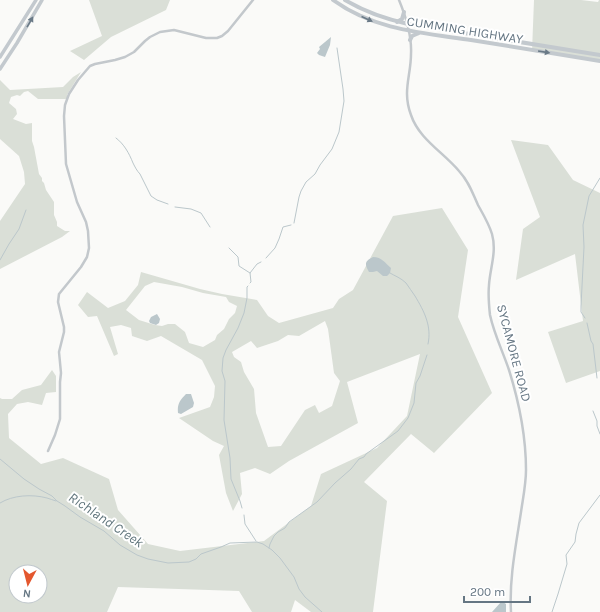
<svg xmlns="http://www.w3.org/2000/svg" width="600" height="612" viewBox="0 0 600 612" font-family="Karla,sans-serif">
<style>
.green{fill:#dadfd7;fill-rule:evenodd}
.water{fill:#bbc7cb}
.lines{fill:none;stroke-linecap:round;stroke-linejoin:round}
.stream{stroke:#bbc7cb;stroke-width:1}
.tertiary{stroke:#c3c8cc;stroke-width:2.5}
.primary{stroke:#c3c9ce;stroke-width:3.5}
.trunk{stroke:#c3c9ce;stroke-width:4}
.oneway{fill:#6a7a87}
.labels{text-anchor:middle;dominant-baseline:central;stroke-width:4;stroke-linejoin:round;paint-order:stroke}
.street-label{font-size:13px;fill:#657683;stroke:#fff}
.water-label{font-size:14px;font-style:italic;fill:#60757c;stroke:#fff}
</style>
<rect width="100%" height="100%" fill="#fafaf8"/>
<path class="green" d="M89 0H170L166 10 111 37 84 60 70 51 102 36Z
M534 0H581L598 2 599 0H600V62L532 51Z
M81 72 67 95V99H38L28 91 24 92 20 96 17 95 11 97 9 103 16 109 17 114 13 119 26 124 32 123V141L34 147 39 174 42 178V181L44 183 46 190 54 202V215L57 222V226L65 231H70L62 237 0 269V221L25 184 24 172 19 156 0 139V80L10 90 63 87 73 77Z
M511 140 548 145 573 180 600 193V371L566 383 548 332 583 321 575 254 516 280 523 229 540 217Z
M442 208 468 250 458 317 492 393 434 453 411 434 364 482 387 501 373 612H311L295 600 291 612H252L239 591 118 587 107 612H0V398L2 399H12L22 390 41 385 52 370 56 376V392L46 393 42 405 28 402 17 404 8 414 9 438 41 464 63 458 109 479 118 510 148 544 180 551 264 541 311 506 321 474 377 448 407 416 420 354 347 382 358 423 289 461 270 474 255 468 240 473 242 494 233 511 226 493 219 455 224 446 213 441 179 418 210 407 214 397 215 386 202 360 161 336 147 341 132 336 131 328 121 325 110 327 118 354 114 356 97 316 88 317 78 305 87 292 108 308 125 301 138 285 141 272 200 289 222 294 257 300 268 316 279 323 333 308 339 299 353 290 393 216ZM154 282 182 287 203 293 226 297 229 302 237 306 235 313 229 319 224 329 217 335 215 340 203 347 189 343 185 332 175 324H168L162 326 155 325 139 320 126 310 145 286ZM325 321 328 329 334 373 340 381 332 406 319 413 315 405 305 410 281 446 268 447 256 413 254 389 244 372 241 362 234 357 232 352 251 341 257 348 278 341 288 335 299 336ZM16 572H40V596H16Z"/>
<path class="water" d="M331 37 330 45 325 57 319 55 317 53 320 49 319 47Z
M373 257C382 257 385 263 391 268L390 273 387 276H383L377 271 373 272H369C364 264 365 261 373 257Z
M157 314 160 319 159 323 156 325 150 323 149 321 151 317Z
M186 394H191L194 403 193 407 181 414 178 413C177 404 180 400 186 394Z
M501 602H503L506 604V612H492Z"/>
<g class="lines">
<path class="stream" d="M116 138C124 144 129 153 133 163 135 167 137 171 140 174L151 196 157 200 168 204
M175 207 191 209 201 213 210 227
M294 223 299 197 301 191 306 182 315 174 320 165 332 149 339 132 344 101 343 89 337 48
M229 248 238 257 239 266 250 273
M266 258 275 248 279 239 283 227 291 225
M0 260 9 244 19 229 26 210
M390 273C395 276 401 278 406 283 409 287 412 292 415 296 424 311 432 326 428 344
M250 283 251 282 250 273 257 264 261 262
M585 318 581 312V306L584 247 583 225 589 196 600 178
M587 323 591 341 593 344 597 378
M593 411 597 421V426L600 434
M0 459 24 479 39 489 52 496 57 501 65 506 80 517 104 531 120 545 137 555 148 559 168 563 189 562 196 559 201 554 221 547 230 543 257 542 263 544 272 550 280 558 294 577 299 589 305 597 322 612
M0 503C13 495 32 494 47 498 50 499 53 500 56 501
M242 508 240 501 231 479 230 458 224 420 225 381 222 371 223 358 226 350 238 328 244 313 247 298V287L248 286
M244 515 245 524 256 541
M269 548 270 544 274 536 278 532 285 528 289 522 317 502 335 483 351 469 359 459 364 457 366 454 398 431 408 418 414 403 416 383 420 376 427 355
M552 612 558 594 567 564 566 555 575 542 576 534 579 523 600 495"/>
<path class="tertiary" d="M399 0C406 17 412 35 411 54 411 76 402 91 411 115 419 139 443 152 459 171 469 182 472 192 478 205 483 214 489 224 492 234 497 252 490 268 489 285 488 295 489 306 490 315 494 334 503 352 509 370 519 402 526 436 526 470 526 484 523 498 521 512 516 545 509 579 511 612
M48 451 55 435 60 419V382L61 373 59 352 64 332V327L58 302 59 294 81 267 87 257 89 248 88 231 86 222 77 202 66 164 64 116 65 105 69 94 78 80 90 66 95 64 115 60 125 57 134 52 145 41 150 37 160 32 174 30 206 38H217L222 36 228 31 253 0"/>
<path class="primary" d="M0 57 36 0
M0 69 17 43 42 0"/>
<path class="trunk" d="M333 0C374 30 423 33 471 40 514 47 557 54 600 61
M345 0C365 12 386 19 408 24L600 55
M397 22 402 19 404 12
M410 40 412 36 419 33"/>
</g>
<defs><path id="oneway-solid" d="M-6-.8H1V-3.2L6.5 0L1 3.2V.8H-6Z"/></defs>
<g class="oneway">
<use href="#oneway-solid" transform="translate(367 19) rotate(24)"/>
<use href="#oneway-solid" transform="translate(30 22) rotate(-60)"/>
<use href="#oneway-solid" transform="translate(544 52) rotate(9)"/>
</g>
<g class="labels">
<g class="street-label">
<text transform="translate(465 30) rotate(9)">CUMMING HIGHWAY</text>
<text transform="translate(514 353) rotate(75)">SYCAMORE ROAD</text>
</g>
<g class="water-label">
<text transform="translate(106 520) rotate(34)">Richland Creek</text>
</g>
</g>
<g transform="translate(28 584) rotate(187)"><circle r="19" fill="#ffffff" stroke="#c1c8cd"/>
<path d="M0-3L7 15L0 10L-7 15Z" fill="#e4572e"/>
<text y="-6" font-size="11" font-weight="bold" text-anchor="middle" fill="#657683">N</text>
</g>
<path d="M464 596v6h66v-6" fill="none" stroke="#657683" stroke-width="2"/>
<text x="470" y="596" font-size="12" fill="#657683" stroke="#ffffff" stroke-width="3" paint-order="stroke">200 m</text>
</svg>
